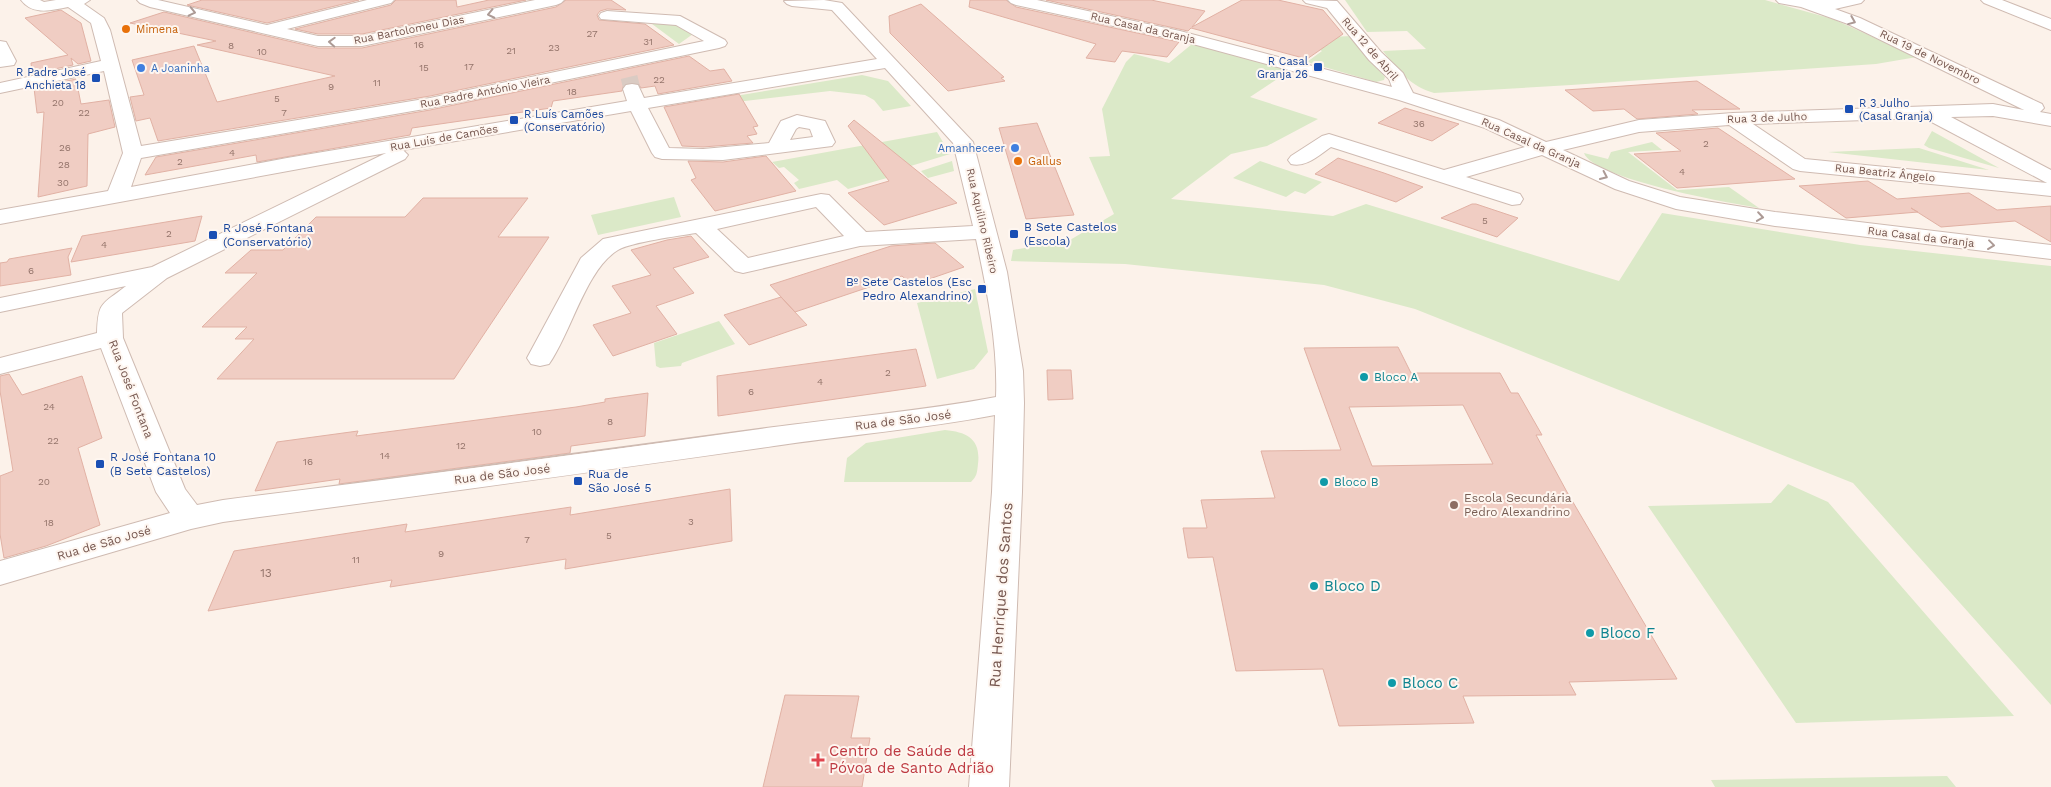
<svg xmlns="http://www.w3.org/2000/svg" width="2051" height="787" viewBox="0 0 2051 787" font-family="'Work Sans',sans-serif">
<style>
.green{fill:#dbe9c8}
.building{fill:#f0cdc3;stroke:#e1b1a4;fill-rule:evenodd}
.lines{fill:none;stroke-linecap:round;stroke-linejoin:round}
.minor-tunnel{stroke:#dacbc3;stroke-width:17;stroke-dasharray:17 9;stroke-linecap:butt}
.minor-casing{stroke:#cfbbb2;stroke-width:2}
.minor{fill:#fff;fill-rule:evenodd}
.oneway{stroke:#ac9a95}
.food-dot{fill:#e8710a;stroke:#fef6f0;stroke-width:2}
.transit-dot{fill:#1a4fb4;stroke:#fef6f0;stroke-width:2}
.shop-dot{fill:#3f7fe0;stroke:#fef6f0;stroke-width:2}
.culture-dot{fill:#0f9aa8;stroke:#fef6f0;stroke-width:2}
.education-dot{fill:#8d6e63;stroke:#fef6f0;stroke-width:2}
.health-dot{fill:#e0444e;stroke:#fef6f0;stroke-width:2}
.labels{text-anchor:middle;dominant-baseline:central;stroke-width:4;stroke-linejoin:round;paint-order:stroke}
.number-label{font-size:10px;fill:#94746b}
.far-street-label{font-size:11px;fill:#75564e;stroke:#fef6f0}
.far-food-label{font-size:11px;fill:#c56008;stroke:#fef6f0;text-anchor:start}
.far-transit-label{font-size:11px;fill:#164399;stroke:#fef6f0;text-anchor:end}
.far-shop-label{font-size:11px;fill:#366cbe;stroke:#fef6f0;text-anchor:start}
.transit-label{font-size:12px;fill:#164399;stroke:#fef6f0;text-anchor:start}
.culture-label{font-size:12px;fill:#0d838f;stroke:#fef6f0;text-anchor:start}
.street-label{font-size:12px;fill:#75564e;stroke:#fef6f0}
.education-label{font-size:12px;fill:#785e54;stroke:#fef6f0;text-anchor:start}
.near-number-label{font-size:12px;fill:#94746b}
.near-culture-label{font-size:15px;fill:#0d838f;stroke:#fef6f0;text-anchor:start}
.near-street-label{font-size:15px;fill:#75564e;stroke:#fef6f0}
.near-health-label{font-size:15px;fill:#be3a42;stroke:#fef6f0;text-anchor:start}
</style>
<rect width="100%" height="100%" fill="#fcf2ea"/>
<path class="green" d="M1345 0H1765L1833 19 1917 57 1876 64 1571 85 1434 93C1410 86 1398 70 1383 51L1426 49 1407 31 1367 32Z
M648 21 682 25 693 34 679 44Z
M1351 36 1385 77 1384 80 1376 82 1307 62 1322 51 1314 47 1330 44V37Z
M1192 44 1291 70 1250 97 1318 119 1267 146 1231 154 1171 199 1333 216 1366 204 1619 281 1662 213 1860 245 2051 266V705L1853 483 1415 309 1324 285 1125 264 1011 261 1013 250 1070 240 1114 214 1089 157 1110 156 1102 109 1126 62 1134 54 1169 63Z
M862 75 888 81 911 106 883 111 874 100 865 95 830 91 677 109 674 106Z
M1932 131 1999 168 1929 148 1924 145Z
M937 132 950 154 891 172 894 176 848 189 837 180 799 189 794 183 799 180 784 167 779 168 772 162Z
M1652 142 1662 150 1628 152 1677 190 1729 187 1759 208C1730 203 1593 179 1584 153L1608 159 1611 152Z
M1919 148 1989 170 1828 152Z
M952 161 954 171 928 178 921 171Z
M1260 161 1322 182 1305 194 1295 191 1286 197 1233 178Z
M674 197 681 217 598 235 591 215Z
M975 289 988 352 974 369 937 379 917 303Z
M719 321 735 344 682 363 681 366 660 368 656 366 654 343Z
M945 430C968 432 981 440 978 464 977 473 977 476 971 482H844L847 458 866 443Z
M1788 484 1828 502 2014 716 1796 723 1648 506 1771 503Z
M1947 776 1956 787H1715L1711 780Z"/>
<path class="building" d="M202 0H359L267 23 187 5Z
M396 0H456L457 7 489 0H526L362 34H318L295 29 391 5Z
M566 0H611L626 10 607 9 600 11 597 15 599 20 645 24 674 45 430 96 158 141 150 118 136 121 130 97 144 95 132 60 194 46 217 102 335 76 197 45 216 41 130 23 164 12 318 48H362L556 7Z
M970 0H1006L1016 7 1179 42 1167 57 1122 51 1115 62 1086 58 1096 44 969 7Z
M1046 0H1151L1205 11 1192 27 1242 0H1278L1323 10 1343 34 1307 59 1191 28 1188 31Z
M921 4 1004 77 1001 78 1005 81 948 91 890 33 889 16Z
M61 10 81 23 91 61 78 64 71 58 73 65 32 74 31 63 68 55 25 18Z
M689 56 710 71 724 69 732 81 658 94 655 86 641 88 638 83 632 82 624 84 622 91 553 101 551 108 412 128 410 135 257 162 256 155 145 175 156 157 430 110Z
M76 79 81 104 109 100 115 127 88 134 87 186 38 197 44 112 37 113 34 88Z
M1697 81 1740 109 1692 110 1698 114 1637 119 1624 109 1593 111 1565 90Z
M739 94 758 126 753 127 757 134 747 136 753 143 703 147 682 146 664 107Z
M1405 108 1459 124 1432 141 1378 123Z
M854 120 957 203 884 225 848 193 889 181 848 126Z
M1037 123 1058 175 1074 215 1026 219 999 128Z
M1718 128 1795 179 1677 188 1634 154 1681 151 1656 133Z
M766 156 796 191 715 211 691 180 696 178 688 161 723 162Z
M1338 158 1384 173 1423 187 1396 202 1315 174Z
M1868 181 1897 199 1969 193 1997 210 2051 206V242L2015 221 1941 227 1911 208 1918 212 1846 218 1799 186Z
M423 198H528L498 237H549L454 379H217L254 339H235L247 327H202L257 273H225L251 250H283L316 217H405Z
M1472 204H1476L1518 218 1497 237 1441 218Z
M202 216 195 241 71 262 82 236Z
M691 236 709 257 673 268 694 293 656 306 677 334 613 356 593 325 631 313 612 286 651 275 631 250 667 240Z
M935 243 964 267 912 285 902 276 795 312 770 285 891 246Z
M72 248 68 257 71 275 0 286V263L7 262 9 259Z
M781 297 807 325 749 345 724 315Z
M1398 347 1411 373H1500L1511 393H1518L1542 435H1536L1567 492 1677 679 1569 682 1576 695 1463 696 1474 723 1339 726 1323 669 1236 671 1213 557 1188 558 1183 528H1207L1201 500 1275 498 1261 451 1341 450 1304 348ZM1463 405 1493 464 1372 466 1349 407Z
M916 349 926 386 718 416 717 376Z
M1047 370H1071L1073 399 1048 400Z
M9 374 22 395 82 376 102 438 78 448 100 525 46 546 4 558 0 534V476L13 471 0 391V376Z
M648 393 645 436 571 446 570 453 339 484 340 479 255 491 277 442 358 431 356 436 576 407 605 402V399Z
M730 489 732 541 565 569 566 559 390 587 392 580 208 611 234 551 407 524 405 532 571 507 570 515Z
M785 695 859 696 851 738H870L862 787H763Z"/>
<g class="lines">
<path class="minor-tunnel" d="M629 77 632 89"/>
<g class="minor-casing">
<path id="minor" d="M21 0H40L44 2 56 0H90L84 4 104 18 110 30 141 146 430 98 704 41 676 25 601 19 599 16 601 13 607 11 680 16 725 40 727 43 725 46 719 48 430 108 141 158 131 187 287 158 627 101 623 89 626 85 632 84 638 85 644 98 877 59 832 10 792 6 787 4 784 1 824 0 842 3 973 142 1007 272 1023 371 1024 403 1022 492 1009 787H969L992 492 995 415C922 429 848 435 774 446 590 473 407 497 223 522L191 529 0 585V561L170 513 156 492 101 348 0 374V358L97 333C98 301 102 305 126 286L0 312V298L152 267 386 153 0 224V210L108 191 123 153 104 71 0 93V83L101 61 91 23 68 7C52 10 33 16 21 0ZM885 68 953 143 973 226 866 232 829 195 821 194 603 239 581 258 527 358 531 364 540 366 549 364C571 333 586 269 618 250 631 242 679 236 696 233L735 271 743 273 860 246 976 239C987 290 998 345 996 397 922 411 848 417 774 427 591 453 407 477 223 500L197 505 185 489 123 338 122 313 167 278 405 159 408 155 403 150 631 111 652 153 655 157 662 159 723 160 832 146 835 142 825 121 797 115 781 121 769 143 703 149 669 148 648 108ZM799 127 810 129 813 137 790 140 796 129ZM816 207 844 236 748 258 717 229Z
M137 0H158L267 25 367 0H394L391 3 287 29 318 36H362L535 0H564L561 3 556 5 362 46H318L150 7 140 3Z
M1008 0H1037L1180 31 1392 87 1389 79 1369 60 1327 8 1306 3 1303 0 1337 1 1381 52 1403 73 1413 93 1499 120 1546 142 1639 120 1733 113 1993 104 2024 110 1848 24 1801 7 1779 3 1776 0H1864L1861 3 1835 9 1860 18 2042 104 2044 108 2040 112 2051 114V126L1993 116 1951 117 2051 170V196L1800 171 1793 169 1729 125 1639 132 1563 150 1629 181 1680 197 1775 212 2051 245V259L1775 226 1676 209 1615 189 1542 155 1466 177 1520 194 1523 199 1520 204 1512 205 1331 147C1319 155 1306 168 1291 164L1288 160 1291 156 1322 136 1329 134 1444 170 1525 147 1485 128 1399 100 1178 40 1016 5 1011 3ZM1924 118 2047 183 1805 159 1753 124Z
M1981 0H2002L2051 19V30L1984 3Z
M0 41 6 42 16 61 14 65 0 67Z"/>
</g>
<use href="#minor" class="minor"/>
</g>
<defs><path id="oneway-chevron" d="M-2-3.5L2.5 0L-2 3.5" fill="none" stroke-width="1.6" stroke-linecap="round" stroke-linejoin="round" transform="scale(1.25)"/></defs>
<g class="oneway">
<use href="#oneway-chevron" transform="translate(192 12) rotate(13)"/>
<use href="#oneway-chevron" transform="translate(491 14) rotate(168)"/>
<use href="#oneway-chevron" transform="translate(1852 21) rotate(22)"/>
<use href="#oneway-chevron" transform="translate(332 42) rotate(-177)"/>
<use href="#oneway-chevron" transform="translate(1604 176) rotate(25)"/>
<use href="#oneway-chevron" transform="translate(1760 217) rotate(8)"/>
<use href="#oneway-chevron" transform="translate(1991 245) rotate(7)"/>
</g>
<g class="food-dot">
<circle cx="126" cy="29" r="5"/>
<circle cx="1018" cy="161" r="5"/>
</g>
<g class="transit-dot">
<rect x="1313" y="62" width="10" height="10" rx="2.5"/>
<rect x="91" y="73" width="10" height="10" rx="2.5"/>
<rect x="1844" y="104" width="10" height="10" rx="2.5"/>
<rect x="509" y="115" width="10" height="10" rx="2.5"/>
<rect x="1009" y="229" width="10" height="10" rx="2.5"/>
<rect x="208" y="230" width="10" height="10" rx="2.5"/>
<rect x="977" y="284" width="10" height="10" rx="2.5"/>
<rect x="95" y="459" width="10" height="10" rx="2.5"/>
<rect x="573" y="476" width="10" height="10" rx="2.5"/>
</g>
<g class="shop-dot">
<circle cx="141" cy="68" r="5"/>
<circle cx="1015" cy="148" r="5"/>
</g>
<g class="culture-dot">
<circle cx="1364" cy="377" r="5"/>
<circle cx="1324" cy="482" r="5"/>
<circle cx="1314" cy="586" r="5"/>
<circle cx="1590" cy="633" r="5"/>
<circle cx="1392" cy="683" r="5"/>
</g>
<circle class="education-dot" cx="1454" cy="505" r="5"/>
<path class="health-dot" d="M815.5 752.5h5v5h5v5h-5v5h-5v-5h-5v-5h5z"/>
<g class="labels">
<g class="number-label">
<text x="592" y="33">27</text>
<text x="648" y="41">31</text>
<text x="419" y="44">16</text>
<text x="231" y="45">8</text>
<text x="554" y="47">23</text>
<text x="511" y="50">21</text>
<text x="262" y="51">10</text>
<text x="469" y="66">17</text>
<text x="424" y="67">15</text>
<text x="659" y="79">22</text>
<text x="377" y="82">11</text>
<text x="331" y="86">9</text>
<text x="572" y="91">18</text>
<text x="277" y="98">5</text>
<text x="58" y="102">20</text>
<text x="84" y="112">22</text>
<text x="284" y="112">7</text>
<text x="1419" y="123">36</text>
<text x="1706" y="143">2</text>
<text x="65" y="147">26</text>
<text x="232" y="152">4</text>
<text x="180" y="161">2</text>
<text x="64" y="164">28</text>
<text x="1682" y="171">4</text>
<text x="63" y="182">30</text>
<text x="1485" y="220">5</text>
<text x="169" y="233">2</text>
<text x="104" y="244">4</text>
<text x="31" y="270">6</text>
<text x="888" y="372">2</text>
<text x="820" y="381">4</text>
<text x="751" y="391">6</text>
<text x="49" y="406">24</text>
<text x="610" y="421">8</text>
<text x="537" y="431">10</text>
<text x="53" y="440">22</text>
<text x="461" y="445">12</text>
<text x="385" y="455">14</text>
<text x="308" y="461">16</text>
<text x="44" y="481">20</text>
<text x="691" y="521">3</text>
<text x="49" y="522">18</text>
<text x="609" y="535">5</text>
<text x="527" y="539">7</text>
<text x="441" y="553">9</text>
<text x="356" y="559">11</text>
</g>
<g class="far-street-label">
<text transform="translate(1143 28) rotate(13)">Rua Casal da Granja</text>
<text transform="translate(409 30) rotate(-11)">Rua Bartolomeu Dias</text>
<text transform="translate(1370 49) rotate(49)">Rua 12 de Abril</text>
<text transform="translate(1930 57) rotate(26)">Rua 19 de Novembro</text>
<text transform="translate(485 92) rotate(-11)">Rua Padre António Vieira</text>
<text transform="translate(1767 118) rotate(-2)">Rua 3 de Julho</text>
<text transform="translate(444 138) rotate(-10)">Rua Luís de Camões</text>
<text transform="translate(1531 143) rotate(24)">Rua Casal da Granja</text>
<text transform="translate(1885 173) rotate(6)">Rua Beatriz Ângelo</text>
<text transform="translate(982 221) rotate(77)">Rua Aquilino Ribeiro</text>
<text transform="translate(1921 237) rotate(7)">Rua Casal da Granja</text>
</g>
<g class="far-food-label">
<text x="136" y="29">Mimena</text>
<text x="1028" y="161">Gallus</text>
</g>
<g class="far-transit-label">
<text x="1308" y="61">R Casal<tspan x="1308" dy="13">Granja 26</tspan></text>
<text x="86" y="72">R Padre José<tspan x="86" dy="13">Anchieta 18</tspan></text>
<text x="1859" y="103" text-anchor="start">R 3 Julho<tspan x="1859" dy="13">(Casal Granja)</tspan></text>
<text x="524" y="114" text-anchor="start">R Luís Camões<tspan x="524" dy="13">(Conservatório)</tspan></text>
</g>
<g class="far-shop-label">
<text x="151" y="68">A Joaninha</text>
<text x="1005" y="148" text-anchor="end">Amanheceer</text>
</g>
<g class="transit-label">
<text x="1024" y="227">B Sete Castelos<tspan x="1024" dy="14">(Escola)</tspan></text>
<text x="223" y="228">R José Fontana<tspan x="223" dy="14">(Conservatório)</tspan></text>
<text x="972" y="282" text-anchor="end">Bº Sete Castelos (Esc<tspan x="972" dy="14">Pedro Alexandrino)</tspan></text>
<text x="110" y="457">R José Fontana 10<tspan x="110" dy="14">(B Sete Castelos)</tspan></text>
<text x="588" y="474">Rua de<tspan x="588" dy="14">São José 5</tspan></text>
</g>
<g class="culture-label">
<text x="1374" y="377">Bloco A</text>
<text x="1334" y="482">Bloco B</text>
</g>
<g class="street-label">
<text transform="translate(131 389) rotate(69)">Rua José Fontana</text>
<text transform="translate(903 420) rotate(-7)">Rua de São José</text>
<text transform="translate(502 474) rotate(-7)">Rua de São José</text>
<text transform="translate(104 543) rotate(-16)">Rua de São José</text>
</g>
<g class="education-label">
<text x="1464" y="498">Escola Secundária<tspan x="1464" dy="14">Pedro Alexandrino</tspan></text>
</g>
<g class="near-number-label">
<text x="266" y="573">13</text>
</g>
<g class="near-culture-label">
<text x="1324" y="586">Bloco D</text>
<text x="1600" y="633">Bloco F</text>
<text x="1402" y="683">Bloco C</text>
</g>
<g class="near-street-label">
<text transform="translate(1001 595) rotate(-86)">Rua Henrique dos Santos</text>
</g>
<g class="near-health-label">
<text x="829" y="751">Centro de Saúde da<tspan x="829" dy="17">Póvoa de Santo Adrião</tspan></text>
</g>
</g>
</svg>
